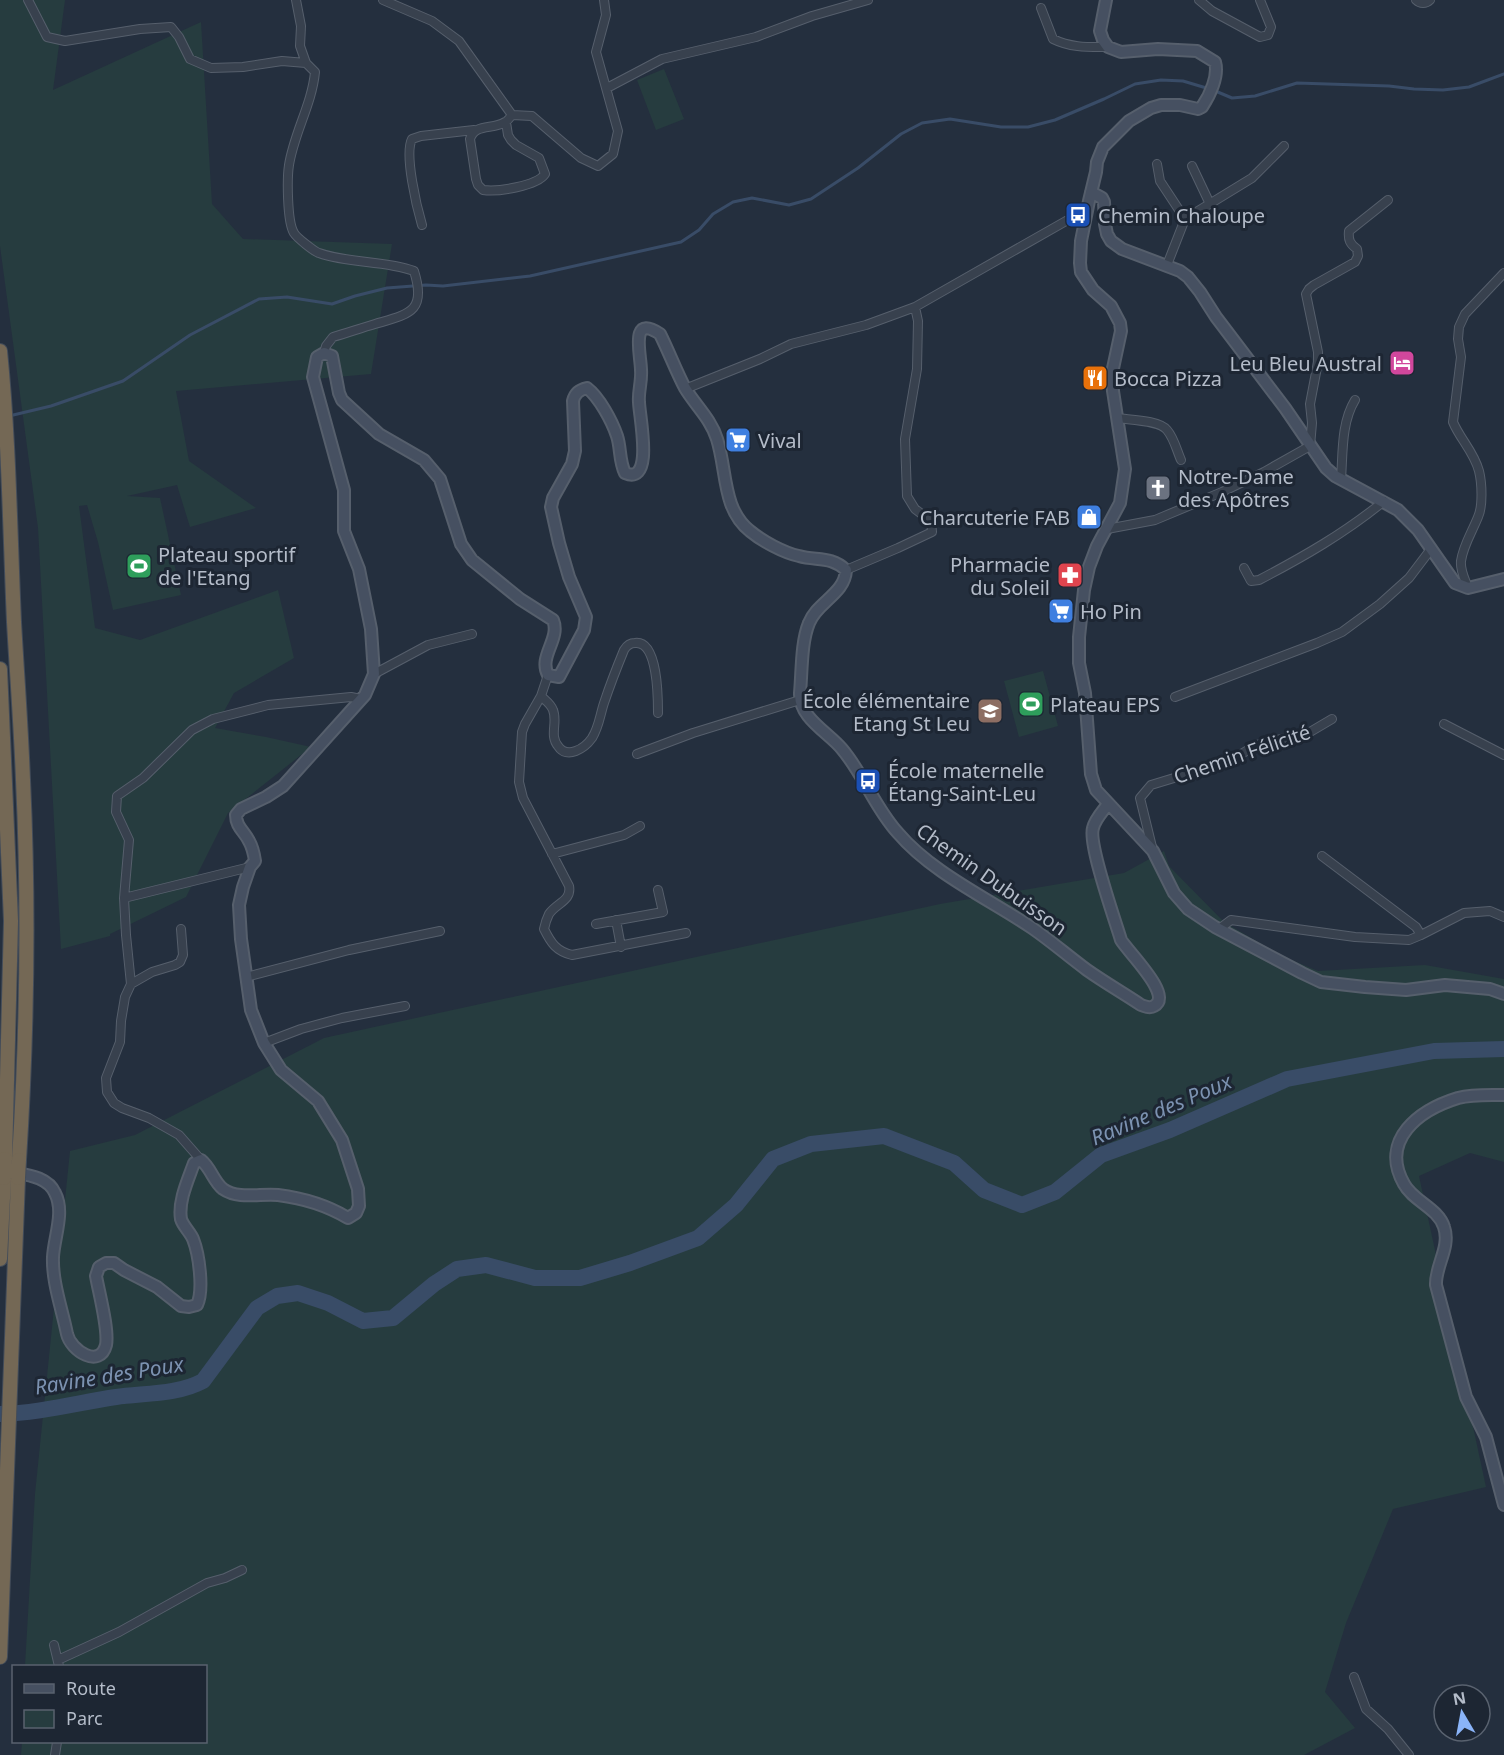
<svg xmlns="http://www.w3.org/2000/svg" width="1504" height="1755" viewBox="0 0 1504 1755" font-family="'Noto Sans',sans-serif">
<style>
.green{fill:#263c3f}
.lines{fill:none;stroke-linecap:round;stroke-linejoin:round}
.stream{stroke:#394c67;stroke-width:3}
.river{stroke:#394c67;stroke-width:16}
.street-casing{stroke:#565f6c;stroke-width:10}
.secondary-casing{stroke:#565f6c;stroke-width:14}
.highway-casing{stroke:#434c59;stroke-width:16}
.street{stroke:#38414e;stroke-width:8}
.secondary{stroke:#465061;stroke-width:10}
.highway{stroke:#746855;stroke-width:14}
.highway-bridge-casing{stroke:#434c59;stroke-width:16;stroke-linecap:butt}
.highway-bridge{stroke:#746855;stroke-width:14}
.labels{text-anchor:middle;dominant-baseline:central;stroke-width:6;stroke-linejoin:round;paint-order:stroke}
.poi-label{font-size:20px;fill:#b4bcc9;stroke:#1d2633;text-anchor:start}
.street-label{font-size:20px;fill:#b4bcc9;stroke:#1d2633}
.water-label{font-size:21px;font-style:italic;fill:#7c92b1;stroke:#1d2633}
</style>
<rect width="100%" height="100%" fill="#242f3e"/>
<path class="green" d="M0 0H65L53 90 201 22 212 204 243 239 392 244 371 374 176 391 189 461 256 508 190 527 177 485 127 496 160 498 181 595 113 610 98 542 87 505 79 506 95 628 140 640 278 590 294 658 234 693 215 728 266 737 311 747 228 813 186 897 110 934V936L61 949 38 528 0 246Z
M664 69 684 119 656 130 637 80Z
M1043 671 1058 726 1019 737 1004 681Z
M1164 851 1169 866 1224 922 1282 956 1318 971 1425 965 1504 979V1162L1470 1153 1419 1176 1486 1487 1393 1509 1346 1623 1325 1692 1355 1728 1304 1755H21L22 1742H206V1666H25L35 1494 70 1151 135 1135 324 1038 940 904 1124 873Z"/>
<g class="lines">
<path class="stream" d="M9 416 51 406 123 381 190 335 259 299 287 297 332 304 355 296 387 288 426 285 443 286 530 276 681 242 699 230 713 214 733 202 752 198 789 205 811 199 858 168 901 134 922 123 950 119 1001 127H1028L1055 120 1104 99 1135 84 1161 80 1183 81 1213 90 1232 98 1255 96 1297 83 1389 86 1414 89 1443 90 1469 87 1504 74"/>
<path class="river" d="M0 1414C39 1413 77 1403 116 1397 144 1393 177 1395 203 1381L257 1308 277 1296 298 1293 328 1303 363 1321 393 1318 434 1284 457 1269 486 1265 535 1278H580L630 1263 698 1238 736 1205 773 1159 811 1144 884 1136 954 1163 984 1190 1022 1205 1055 1192 1101 1155 1170 1130 1287 1079 1434 1051 1504 1049"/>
<g class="street-casing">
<path id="street" d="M28 0 47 37 65 41 140 29 171 27 179 37 190 59 211 68 243 67 282 61 306 63
M296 0 301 26 300 46 306 63 315 72C312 104 294 133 289 165 287 178 287 222 294 233 297 238 315 252 319 253 350 264 384 260 414 271 427 312 409 314 375 324 361 328 347 333 333 337L326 346 324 353
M383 0 432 21 459 41 512 115 532 116 581 158 598 166 613 154 618 131 596 52 606 15 604 0
M1199 0 1212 11 1260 37 1268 35 1271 27 1260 0
M1416 0C1420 4 1426 4 1430 0
M1041 8 1053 39C1071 48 1089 47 1108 47
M607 88 662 59 756 37 812 16 868 0
M506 122 508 135 511 140 516 145 539 158 545 174C537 186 498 192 483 190L478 185 476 179 470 139C475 123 493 130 505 122 507 122 511 116 512 115
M1157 164 1160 181 1185 219
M1192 166 1210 204
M422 225C417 208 404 154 412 139L421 136 474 130
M1167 265 1185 219 1252 178 1284 146
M685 389 760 359 791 344 866 325 915 307
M1117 418C1130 420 1159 420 1167 430 1174 438 1177 451 1181 460
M1341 479C1343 453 1341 423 1355 400
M1107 529 1155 520 1222 492 1264 472 1310 446 1312 423 1310 404 1318 362V352L1306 294 1309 289 1314 285 1355 262 1358 256 1357 249C1350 244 1348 240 1349 231L1388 200
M1244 568 1251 581 1259 580C1303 557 1345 533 1384 501
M846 570 898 548 932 532 931 521 915 509 907 496 905 439 917 369 918 321 915 307 1066 221 1085 217
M1468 588C1465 579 1460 571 1461 561 1463 546 1472 532 1478 517 1483 506 1482 483 1479 471 1474 452 1460 439 1453 422L1461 357 1458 339 1459 327 1465 314 1504 273
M374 674 428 645 472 634
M548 675 541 696 525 724 522 732 519 782 523 798 569 886C572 901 556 903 549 914 547 918 545 924 544 929 551 943 556 951 572 955L686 933
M541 696C545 700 551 704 553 710 558 722 549 735 558 746 567 760 585 748 592 738 599 727 600 715 604 703 610 685 617 667 624 650 627 645 630 643 635 643 658 640 658 698 658 713
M1175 697 1317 643 1342 632 1380 604 1409 578 1431 549
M1444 724 1504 755
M637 754 693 733 800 700
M1152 847 1140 798 1151 785 1230 761 1256 745 1310 732 1332 719
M552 854 624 835 640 826
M124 898 250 867
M616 920 621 947
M596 924 663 912 658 890
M1219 929 1231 920 1355 937 1409 940 1421 935 1416 927 1322 856
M1421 935 1464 913 1490 911 1504 917
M246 977 349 950 440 931
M131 984 152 972 175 965 180 962 183 955 181 929
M264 1043 301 1029 342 1018 405 1006
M201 1160 179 1135 149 1118 122 1108 114 1103 107 1092 106 1078 120 1042 121 1021 125 997 131 984 126 935 124 898 129 840 116 812 117 796 143 778 192 730 213 719 268 705 351 697 361 699
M54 1645 59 1666
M58 1660 119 1632 207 1583 225 1578 242 1570
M1354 1677 1366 1709 1388 1729 1409 1755
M55 1755 57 1742"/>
</g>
<g class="secondary-casing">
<path id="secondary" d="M1106 0 1100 31 1103 40 1108 47 1121 52 1158 49 1197 51 1215 62C1219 76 1210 95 1202 107L1198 109 1180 105H1161L1151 108 1129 121 1103 147 1097 162 1096 172 1089 201 1081 241 1080 263 1081 272 1093 290 1111 306 1120 323 1121 331 1112 373 1113 391 1125 469 1120 503 1097 546 1089 567 1084 590 1079 637V663L1085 693 1091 774 1096 790 1153 851 1174 893 1188 909 1215 927 1302 973 1321 982 1365 987 1406 990 1445 985 1490 989 1504 994
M1091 192 1102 198 1104 202 1105 224 1107 234 1111 241 1122 249 1180 271 1188 277 1200 292 1216 317 1285 408 1326 468 1335 476 1398 510 1418 530 1455 583 1468 588 1504 579
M1504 1095C1489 1095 1473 1094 1458 1098 1419 1110 1379 1140 1404 1184 1413 1201 1438 1208 1444 1227 1451 1247 1435 1266 1436 1285L1466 1397 1486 1437 1504 1505
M12 1172C28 1175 48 1177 55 1193 65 1212 54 1237 53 1257 52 1282 62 1309 67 1334 71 1351 100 1369 106 1345 109 1330 99 1293 96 1276L99 1267 106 1263H114L124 1270 157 1287 181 1306 189 1307 197 1305C204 1290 199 1254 193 1239 190 1232 183 1226 181 1219 178 1201 188 1180 194 1163L201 1160C211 1168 213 1181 223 1189 239 1200 261 1193 278 1195 302 1198 328 1206 348 1218L356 1213 359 1206 358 1189 342 1140 318 1101 281 1070 264 1043 251 1010 241 939 239 905 243 887 250 867 255 861C254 854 253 848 249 841 244 831 236 827 236 815L241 809 266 797 283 786 365 695 374 674 371 629 359 569 344 531V490L313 377 317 357 324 353 332 356 339 393 342 400 379 434 424 460 440 479 461 544 472 560 520 599 553 620C561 639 538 656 548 675L559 677 584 630 586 617 569 577 559 543 551 507 553 498 572 464 575 451 573 401C575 393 579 390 587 388 599 397 612 421 617 436 621 448 619 461 625 473 655 486 639 415 639 402 638 392 642 381 641 370 641 355 629 313 660 334 669 352 676 371 685 388 695 405 711 419 717 439 727 470 722 509 750 531 762 541 784 553 799 556 817 561 831 556 846 570 845 594 817 602 809 623 801 642 802 672 800 693 799 718 828 732 842 749 864 775 875 808 898 833 932 873 989 899 1032 928 1051 941 1068 956 1087 970 1104 982 1123 993 1141 1005 1145 1006 1149 1009 1154 1006 1174 996 1128 952 1121 940 1115 920 1088 844 1093 828 1095 819 1103 811 1108 804"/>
</g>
<g class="highway-casing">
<path id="highway" d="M0 351C9 441 10 532 14 622 17 675 21 727 23 780 29 906 27 1034 19 1160
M0 669 11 921 5 1159
M0 1259 4 1178
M0 1657 18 1178"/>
</g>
<use href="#street" class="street"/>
<use href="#secondary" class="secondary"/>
<use href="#highway" class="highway"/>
<g class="highway-bridge-casing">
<path id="highway-bridge" d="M4 1178 5 1159
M18 1178 19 1160"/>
</g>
<use href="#highway-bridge" class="highway-bridge"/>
</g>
<defs>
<g id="bus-square" transform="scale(1.35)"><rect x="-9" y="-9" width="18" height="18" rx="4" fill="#1a4fb4" stroke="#1d2633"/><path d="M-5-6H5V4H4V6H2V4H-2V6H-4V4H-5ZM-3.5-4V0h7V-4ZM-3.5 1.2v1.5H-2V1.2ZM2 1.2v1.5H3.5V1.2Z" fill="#fff"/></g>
<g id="hotel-square" transform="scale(1.35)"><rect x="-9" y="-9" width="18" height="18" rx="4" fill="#d1479c" stroke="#1d2633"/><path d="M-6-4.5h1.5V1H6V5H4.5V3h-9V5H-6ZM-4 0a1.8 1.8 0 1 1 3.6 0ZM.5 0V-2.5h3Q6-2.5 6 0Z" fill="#fff"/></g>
<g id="restaurant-square" transform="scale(1.35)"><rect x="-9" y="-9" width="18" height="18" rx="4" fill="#e8710a" stroke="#1d2633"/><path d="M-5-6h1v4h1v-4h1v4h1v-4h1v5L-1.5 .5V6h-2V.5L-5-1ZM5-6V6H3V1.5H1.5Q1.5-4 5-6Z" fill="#fff"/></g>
<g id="supermarket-square" transform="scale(1.35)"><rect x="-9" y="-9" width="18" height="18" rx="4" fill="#3f7fe0" stroke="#1d2633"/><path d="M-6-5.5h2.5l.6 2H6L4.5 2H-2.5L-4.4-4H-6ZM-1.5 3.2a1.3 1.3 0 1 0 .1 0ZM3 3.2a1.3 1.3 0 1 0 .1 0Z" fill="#fff"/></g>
<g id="church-square" transform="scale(1.35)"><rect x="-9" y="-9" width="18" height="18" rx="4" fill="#6b7280" stroke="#1d2633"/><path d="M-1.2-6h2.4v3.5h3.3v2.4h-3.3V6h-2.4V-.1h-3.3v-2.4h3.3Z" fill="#fff"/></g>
<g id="shop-square" transform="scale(1.35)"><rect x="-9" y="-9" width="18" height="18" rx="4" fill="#3f7fe0" stroke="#1d2633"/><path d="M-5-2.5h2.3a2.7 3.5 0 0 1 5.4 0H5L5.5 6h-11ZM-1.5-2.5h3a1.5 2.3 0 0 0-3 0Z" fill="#fff"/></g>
<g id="stadium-square" transform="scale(1.35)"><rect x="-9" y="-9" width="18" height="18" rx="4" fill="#2e9e5b" stroke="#1d2633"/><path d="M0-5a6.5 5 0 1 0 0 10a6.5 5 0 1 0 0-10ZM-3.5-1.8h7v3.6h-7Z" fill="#fff"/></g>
<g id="pharmacy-square" transform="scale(1.35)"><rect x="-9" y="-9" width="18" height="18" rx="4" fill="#e0444e" stroke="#1d2633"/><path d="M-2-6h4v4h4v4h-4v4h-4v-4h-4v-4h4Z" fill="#fff"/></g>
<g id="school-square" transform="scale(1.35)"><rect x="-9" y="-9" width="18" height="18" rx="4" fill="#8d6e63" stroke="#1d2633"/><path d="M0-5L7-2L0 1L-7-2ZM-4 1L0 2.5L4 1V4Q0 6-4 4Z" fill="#fff"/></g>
</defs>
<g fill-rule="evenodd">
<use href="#bus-square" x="1078" y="215"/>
<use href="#hotel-square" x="1402" y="363"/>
<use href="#restaurant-square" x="1095" y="378"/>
<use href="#supermarket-square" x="738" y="440"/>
<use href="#church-square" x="1158" y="488"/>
<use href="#shop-square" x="1089" y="517"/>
<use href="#stadium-square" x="139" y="566"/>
<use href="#pharmacy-square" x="1070" y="575"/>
<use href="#supermarket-square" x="1061" y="611"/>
<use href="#stadium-square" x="1031" y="704"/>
<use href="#school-square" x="990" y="711"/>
<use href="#bus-square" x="868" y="781"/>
</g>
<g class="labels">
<g class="poi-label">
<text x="1098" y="215">Chemin Chaloupe</text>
<text x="1382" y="363" text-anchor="end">Leu Bleu Austral</text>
<text x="1114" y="378">Bocca Pizza</text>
<text x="758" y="440">Vival</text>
<text x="1178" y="476">Notre-Dame<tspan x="1178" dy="23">des Apôtres</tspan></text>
<text x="1070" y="517" text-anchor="end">Charcuterie FAB</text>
<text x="158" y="554">Plateau sportif<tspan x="158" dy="23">de l'Etang</tspan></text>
<text x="1050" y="564" text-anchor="end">Pharmacie<tspan x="1050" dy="23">du Soleil</tspan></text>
<text x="1080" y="611">Ho Pin</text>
<text x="970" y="700" text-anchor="end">École élémentaire<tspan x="970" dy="23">Etang St Leu</tspan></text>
<text x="1050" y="704">Plateau EPS</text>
<text x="888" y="770">École maternelle<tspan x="888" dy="23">Étang-Saint-Leu</tspan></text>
</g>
<g class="street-label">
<text transform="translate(1242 754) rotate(-19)">Chemin Félicité</text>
<text transform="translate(992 879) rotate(35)">Chemin Dubuisson</text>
</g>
<g class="water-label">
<text transform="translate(1161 1109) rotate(-23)">Ravine des Poux</text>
<text transform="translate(109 1375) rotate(-9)">Ravine des Poux</text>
</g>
</g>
<rect x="12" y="1665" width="195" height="78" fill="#1d2633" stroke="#59626f" stroke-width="1.5"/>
<rect x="24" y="1684" width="30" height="9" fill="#465061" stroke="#59626f" stroke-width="1.5"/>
<text x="66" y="1695" font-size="18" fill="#b4bcc9">Route</text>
<rect x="24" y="1710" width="30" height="18" fill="#263c3f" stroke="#59626f" stroke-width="1.5"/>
<text x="66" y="1725" font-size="18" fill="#b4bcc9">Parc</text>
<g transform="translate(1462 1713) rotate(350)"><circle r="28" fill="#1d2633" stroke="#59626f" stroke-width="1.5"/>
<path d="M0-4.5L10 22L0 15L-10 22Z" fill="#8ab4f8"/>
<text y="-9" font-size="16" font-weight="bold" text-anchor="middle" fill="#b4bcc9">N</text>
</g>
</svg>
